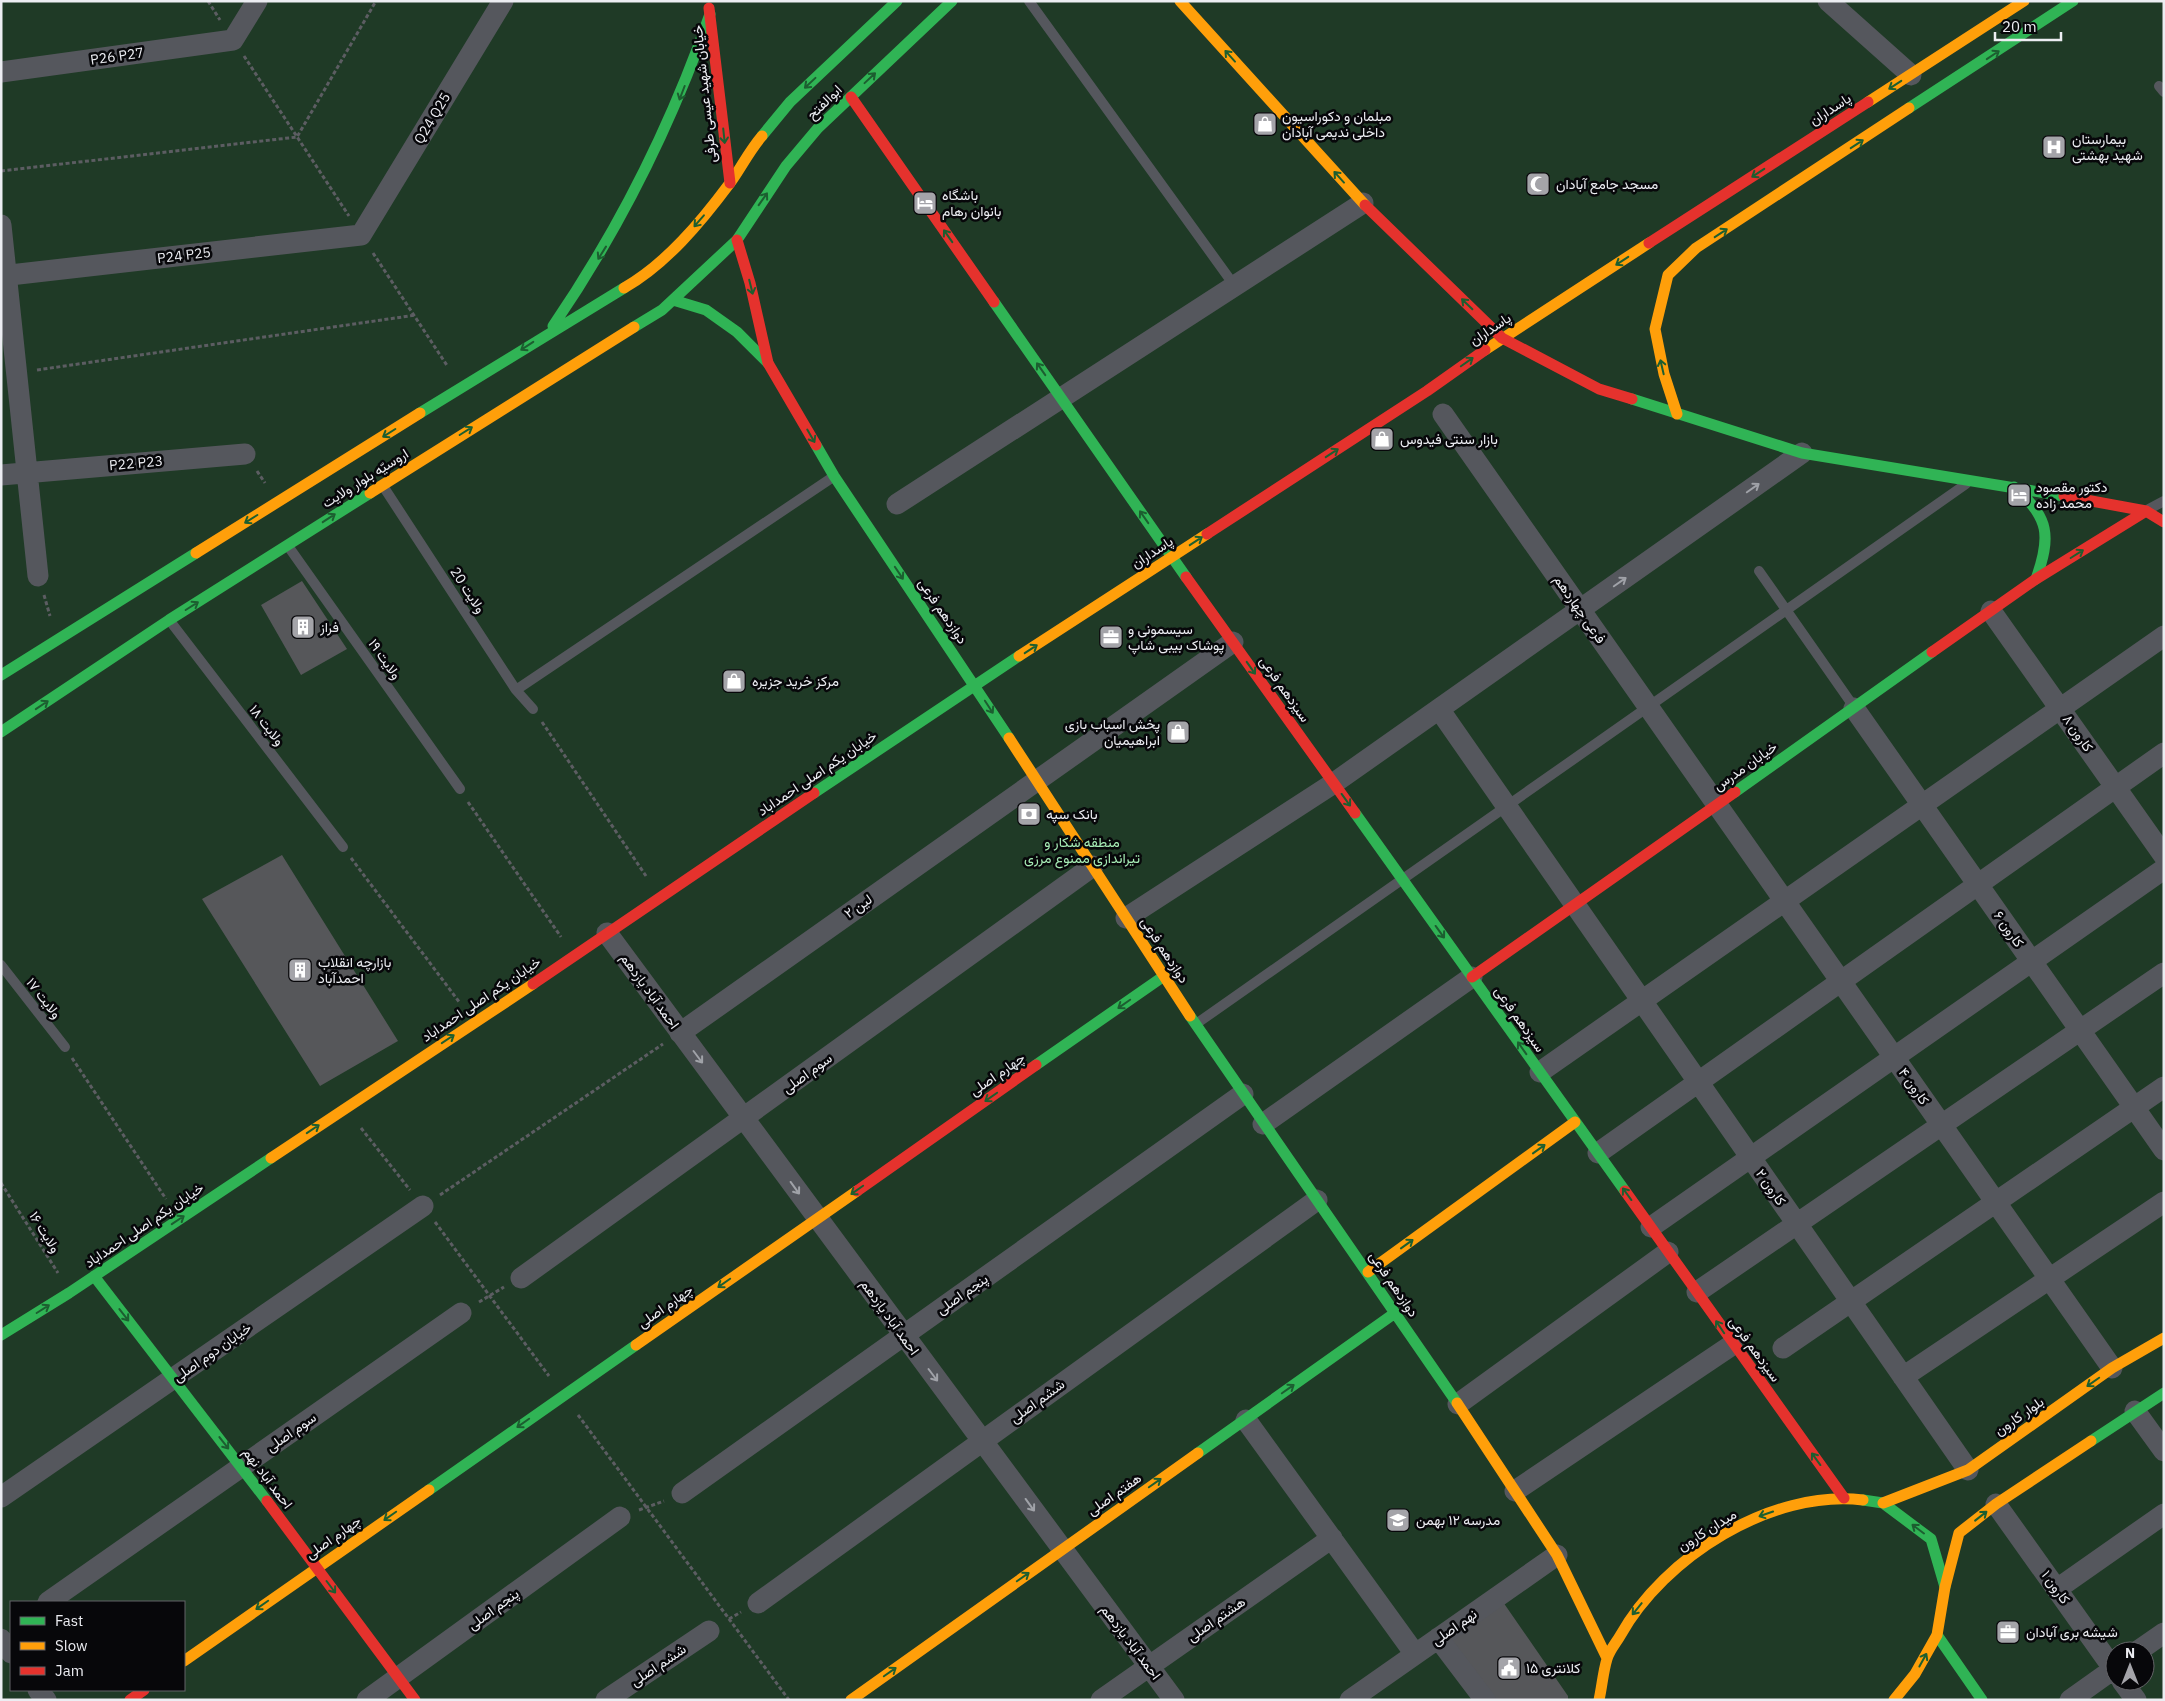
<svg xmlns="http://www.w3.org/2000/svg" width="2165" height="1701" viewBox="0 0 2165 1701" font-family="'IBM Plex Sans',Vazirmatn,sans-serif">
<style>
.green{fill:#1f3a26;fill-rule:evenodd}
.building{fill:#56575a}
.lines{fill:none;stroke-linecap:round;stroke-linejoin:round}
.path{stroke:#5c5d62;stroke-width:3;stroke-dasharray:4 2.5;stroke-linecap:butt}
.lane{stroke:#55575d;stroke-width:10}
.street{stroke:#55575d;stroke-width:21}
.fast{stroke:#30b455;stroke-width:11}
.slow{stroke:#ff9f0a;stroke-width:11}
.jam{stroke:#e5322d;stroke-width:11}
.oneway{stroke:#1c5e30}
.oneway2{stroke:#a0a2a8}
.labels{text-anchor:middle;dominant-baseline:central;stroke-width:5;stroke-linejoin:round;paint-order:stroke}
.street-label{font-size:14px;fill:#ecedf2;stroke:#07070a}
.poi-label{font-size:14px;fill:#ecedf2;stroke:#07070a;text-anchor:start}
.park-label{font-size:14px;fill:#a6ecb5;stroke:#07070a}
</style>
<rect width="100%" height="100%" fill="#1d1d21"/>
<path class="green" d="M1 1H2164V1700H1ZM11 1602H184V1690H11ZM2115 1651H2145V1681H2115Z"/>
<path class="building" d="M302 581 347 649 301 675 261 605Z
M282 855 398 1041 320 1086 202 899Z
M1503 1602 1568 1696V1700H1490L1451 1640Z"/>
<g class="lines">
<path class="path" d="M208 1 220 20
M244 56 349 216
M1 171 297 137 376 1
M373 253 448 367
M37 370 416 315
M257 471 265 483
M44 595 50 616
M542 722 646 876
M468 802 561 937
M351 858 460 1003
M72 1058 166 1199
M361 1128 410 1190
M1 1183 58 1273
M440 1195 663 1044
M435 1222 549 1376
M479 1302 504 1287
M578 1415 789 1700
M639 1510 664 1501
M729 1619 741 1612"/>
<path class="lane" d="M1029 1 1234 285
M2159 86 2164 92
M383 486 516 690 533 709
M2149 509 2164 501
M288 546 460 789
M1759 571 1854 707
M170 621 343 847
M516 690 833 477
M1 965 65 1047
M1196 1024 1966 484"/>
<path class="street" d="M1828 1 1911 75
M1 72 233 40 257 1
M1 225 38 576
M1 276 361 235 503 1
M1443 414 2112 1368
M1 475 245 454
M897 504 1363 203
M1991 611 2164 856
M1854 708 2164 1150
M1439 709 1968 1470
M1126 918 1334 783 1802 453
M607 933 1174 1700
M680 1033 1233 642
M1540 1072 2164 636
M1263 1124 1472 977
M1598 1153 2164 753
M1651 1227 2164 869
M521 1278 1093 866
M1697 1292 2164 973
M1783 1348 2164 1087
M1903 1377 2164 1202
M1458 1404 1668 1252
M2135 1411 2164 1451
M1246 1420 1415 1654
M1515 1491 1732 1345
M682 1493 1243 1094
M1 1497 423 1206
M1996 1504 2115 1671
M2057 1589 2164 1514
M48 1602 461 1313
M758 1603 1317 1200
M1438 1638 1485 1700
M1 1639 11 1653
M2138 1651 2164 1633
M2122 1681 2136 1700
M38 1690 46 1700
M367 1700 620 1517
M606 1700 709 1631
M1101 1700 1332 1538
M1350 1700 1557 1555
M2070 1700 2115 1668"/>
<path class="fast" d="M1909 108 2073 1
M762 136 790 102 897 1
M673 300 706 310 737 332 768 363
M994 302 1186 577
M553 326C620 228 671 126 710 14
M634 327 662 310 737 240 786 166 818 128 952 1
M1632 399 1802 453 2064 496
M420 413 624 288
M816 445 834 476 1009 738
M2014 487C2050 517 2051 537 2036 579
M1 675 196 553
M1 732 169 620 370 493
M1735 792 1932 652
M814 793 1019 656
M1355 813 1625 1191
M1190 1016 1457 1403
M1036 1065 1164 976
M94 1276 267 1501
M1 1335 69 1293 271 1158
M2091 1441 2164 1393
M1198 1453 1395 1313
M429 1490 636 1345
M1863 1500 1883 1503 1931 1539 1945 1587
M1937 1635 1982 1700"/>
<path class="slow" d="M1180 1 1365 205
M1868 102 2024 1
M624 288C666 264 701 222 730 183 741 168 749 151 762 136
M1485 350 1649 243
M1677 414 1664 374 1655 329 1668 275 1696 248 1909 108
M370 493 634 327
M196 553 420 413
M1019 656 1207 534
M1009 738 1190 1016
M271 1158 533 984
M1368 1272 1575 1122
M636 1345 857 1191
M1457 1403 1557 1555 1607 1658
M1883 1503 1968 1470 2112 1368 2164 1338
M184 1661 429 1490
M851 1700 1198 1453
M1599 1700C1602 1687 1603 1672 1607 1659 1609 1651 1616 1643 1620 1636 1664 1557 1771 1489 1863 1500
M1894 1700 1915 1674 1937 1635 1945 1587 1959 1533 1996 1504 2091 1441"/>
<path class="jam" d="M709 8 730 183
M851 97 994 302
M1365 205 1502 338 1599 389 1632 399
M737 240 750 283 768 363 816 445
M1649 243 1868 102
M2064 496 2146 511 2164 522
M1207 534 1427 391 1485 350
M1186 577 1355 813
M1932 652 2036 579 2146 511
M1472 977 1735 792
M533 984 814 793
M857 1191 1036 1065
M1625 1191 1844 1498
M267 1501 415 1700
M130 1700 144 1690"/>
</g>
<defs><path id="oneway-shaft" d="M-6 0H5M1.5-3L5.5 0L1.5 3" fill="none" stroke-width="1.6" stroke-linecap="round" stroke-linejoin="round" transform="scale(1.25)"/></defs>
<g class="oneway">
<use href="#oneway-shaft" transform="translate(1993 55) rotate(-34)"/>
<use href="#oneway-shaft" transform="translate(1230 56) rotate(-132)"/>
<use href="#oneway-shaft" transform="translate(870 78) rotate(-43)"/>
<use href="#oneway-shaft" transform="translate(810 83) rotate(137)"/>
<use href="#oneway-shaft" transform="translate(1895 85) rotate(147)"/>
<use href="#oneway-shaft" transform="translate(682 93) rotate(111)"/>
<use href="#oneway-shaft" transform="translate(724 136) rotate(84)"/>
<use href="#oneway-shaft" transform="translate(1857 144) rotate(-33)"/>
<use href="#oneway-shaft" transform="translate(1758 173) rotate(147)"/>
<use href="#oneway-shaft" transform="translate(1339 177) rotate(-132)"/>
<use href="#oneway-shaft" transform="translate(763 199) rotate(-55)"/>
<use href="#oneway-shaft" transform="translate(699 221) rotate(131)"/>
<use href="#oneway-shaft" transform="translate(1721 233) rotate(-33)"/>
<use href="#oneway-shaft" transform="translate(948 236) rotate(-125)"/>
<use href="#oneway-shaft" transform="translate(602 253) rotate(122)"/>
<use href="#oneway-shaft" transform="translate(1622 261) rotate(147)"/>
<use href="#oneway-shaft" transform="translate(751 287) rotate(76)"/>
<use href="#oneway-shaft" transform="translate(1467 304) rotate(-136)"/>
<use href="#oneway-shaft" transform="translate(527 346) rotate(147)"/>
<use href="#oneway-shaft" transform="translate(1467 362) rotate(-35)"/>
<use href="#oneway-shaft" transform="translate(1662 367) rotate(-103)"/>
<use href="#oneway-shaft" transform="translate(1041 369) rotate(-125)"/>
<use href="#oneway-shaft" transform="translate(466 431) rotate(-32)"/>
<use href="#oneway-shaft" transform="translate(389 433) rotate(148)"/>
<use href="#oneway-shaft" transform="translate(811 436) rotate(60)"/>
<use href="#oneway-shaft" transform="translate(1332 453) rotate(-33)"/>
<use href="#oneway-shaft" transform="translate(1144 517) rotate(-125)"/>
<use href="#oneway-shaft" transform="translate(329 518) rotate(-33)"/>
<use href="#oneway-shaft" transform="translate(251 519) rotate(148)"/>
<use href="#oneway-shaft" transform="translate(1196 541) rotate(-33)"/>
<use href="#oneway-shaft" transform="translate(2077 554) rotate(-32)"/>
<use href="#oneway-shaft" transform="translate(899 573) rotate(56)"/>
<use href="#oneway-shaft" transform="translate(192 606) rotate(-32)"/>
<use href="#oneway-shaft" transform="translate(1031 649) rotate(-33)"/>
<use href="#oneway-shaft" transform="translate(1251 668) rotate(55)"/>
<use href="#oneway-shaft" transform="translate(42 705) rotate(-34)"/>
<use href="#oneway-shaft" transform="translate(989 707) rotate(57)"/>
<use href="#oneway-shaft" transform="translate(1346 800) rotate(54)"/>
<use href="#oneway-shaft" transform="translate(1440 932) rotate(54)"/>
<use href="#oneway-shaft" transform="translate(1124 1004) rotate(145)"/>
<use href="#oneway-shaft" transform="translate(448 1039) rotate(-34)"/>
<use href="#oneway-shaft" transform="translate(1522 1048) rotate(-125)"/>
<use href="#oneway-shaft" transform="translate(991 1097) rotate(145)"/>
<use href="#oneway-shaft" transform="translate(313 1129) rotate(-34)"/>
<use href="#oneway-shaft" transform="translate(1539 1149) rotate(-36)"/>
<use href="#oneway-shaft" transform="translate(857 1190) rotate(145)"/>
<use href="#oneway-shaft" transform="translate(1627 1194) rotate(-126)"/>
<use href="#oneway-shaft" transform="translate(178 1220) rotate(-34)"/>
<use href="#oneway-shaft" transform="translate(1407 1244) rotate(-36)"/>
<use href="#oneway-shaft" transform="translate(724 1283) rotate(145)"/>
<use href="#oneway-shaft" transform="translate(43 1309) rotate(-32)"/>
<use href="#oneway-shaft" transform="translate(124 1315) rotate(52)"/>
<use href="#oneway-shaft" transform="translate(1720 1327) rotate(-124)"/>
<use href="#oneway-shaft" transform="translate(2093 1382) rotate(145)"/>
<use href="#oneway-shaft" transform="translate(1288 1389) rotate(-35)"/>
<use href="#oneway-shaft" transform="translate(523 1423) rotate(145)"/>
<use href="#oneway-shaft" transform="translate(224 1443) rotate(52)"/>
<use href="#oneway-shaft" transform="translate(1816 1459) rotate(-126)"/>
<use href="#oneway-shaft" transform="translate(1155 1483) rotate(-35)"/>
<use href="#oneway-shaft" transform="translate(1766 1514) rotate(161)"/>
<use href="#oneway-shaft" transform="translate(390 1516) rotate(145)"/>
<use href="#oneway-shaft" transform="translate(1981 1516) rotate(-38)"/>
<use href="#oneway-shaft" transform="translate(1918 1529) rotate(-143)"/>
<use href="#oneway-shaft" transform="translate(1023 1577) rotate(-35)"/>
<use href="#oneway-shaft" transform="translate(331 1587) rotate(53)"/>
<use href="#oneway-shaft" transform="translate(262 1605) rotate(145)"/>
<use href="#oneway-shaft" transform="translate(1637 1609) rotate(129)"/>
<use href="#oneway-shaft" transform="translate(1923 1660) rotate(-61)"/>
<use href="#oneway-shaft" transform="translate(890 1672) rotate(-35)"/>
</g>
<g class="oneway2">
<use href="#oneway-shaft" transform="translate(1753 488) rotate(-35)"/>
<use href="#oneway-shaft" transform="translate(1620 582) rotate(-35)"/>
<use href="#oneway-shaft" transform="translate(698 1057) rotate(53)"/>
<use href="#oneway-shaft" transform="translate(795 1188) rotate(54)"/>
<use href="#oneway-shaft" transform="translate(933 1375) rotate(53)"/>
<use href="#oneway-shaft" transform="translate(1030 1505) rotate(54)"/>
</g>
<defs>
<g id="shop-square" transform="scale(1.25)"><rect x="-9" y="-9" width="18" height="18" rx="4" fill="#a4a4a9" stroke="#07070a"/><path d="M-5-2.5h2.3a2.7 3.5 0 0 1 5.4 0H5L5.5 6h-11ZM-1.5-2.5h3a1.5 2.3 0 0 0-3 0Z" fill="#fff"/></g>
<g id="hospital-square" transform="scale(1.25)"><rect x="-9" y="-9" width="18" height="18" rx="4" fill="#a4a4a9" stroke="#07070a"/><path d="M-5-5h3v3.5h4V-5h3V5h-3V1.5h-4V5h-3Z" fill="#fff"/></g>
<g id="mosque-square" transform="scale(1.25)"><rect x="-9" y="-9" width="18" height="18" rx="4" fill="#a4a4a9" stroke="#07070a"/><path d="M3.5-4.9A6 6 0 1 0 3.5 4.9A5 5 0 1 1 3.5-4.9Z" fill="#fff"/></g>
<g id="hotel-square" transform="scale(1.25)"><rect x="-9" y="-9" width="18" height="18" rx="4" fill="#a4a4a9" stroke="#07070a"/><path d="M-6-4.5h1.5V1H6V5H4.5V3h-9V5H-6ZM-4 0a1.8 1.8 0 1 1 3.6 0ZM.5 0V-2.5h3Q6-2.5 6 0Z" fill="#fff"/></g>
<g id="building-square" transform="scale(1.25)"><rect x="-9" y="-9" width="18" height="18" rx="4" fill="#a4a4a9" stroke="#07070a"/><path d="M-4-6H4V6H1V3H-1V6H-4ZM-2.5-4.3h1.7v1.8h-1.7ZM.8-4.3h1.7v1.8H.8ZM-2.5-1h1.7V.8h-1.7ZM.8-1h1.7V.8H.8Z" fill="#fff"/></g>
<g id="office-square" transform="scale(1.25)"><rect x="-9" y="-9" width="18" height="18" rx="4" fill="#a4a4a9" stroke="#07070a"/><path d="M-6-3h4V-5.5h4V-3h4V5H-6ZM-1-4.5V-3h2v-1.5ZM-6 0V1H6V0Z" fill="#fff"/></g>
<g id="bank-square" transform="scale(1.25)"><rect x="-9" y="-9" width="18" height="18" rx="4" fill="#a4a4a9" stroke="#07070a"/><path d="M-6-4H6V4H-6ZM0-2.3a2.3 2.3 0 1 0 0 4.6a2.3 2.3 0 1 0 0-4.6Z" fill="#fff"/></g>
<g id="school-square" transform="scale(1.25)"><rect x="-9" y="-9" width="18" height="18" rx="4" fill="#a4a4a9" stroke="#07070a"/><path d="M0-5L7-2L0 1L-7-2ZM-4 1L0 2.5L4 1V4Q0 6-4 4Z" fill="#fff"/></g>
<g id="civic-square" transform="scale(1.25)"><rect x="-9" y="-9" width="18" height="18" rx="4" fill="#a4a4a9" stroke="#07070a"/><path d="M-.6-6.5H3V-4.5H.6V-3L4-1V1h2V6H-6V1h2V-1L-.6-3ZM-1.2 2.5V6h2.4V2.5Z" fill="#fff"/></g>
</defs>
<g fill-rule="evenodd">
<use href="#shop-square" x="1265" y="124"/>
<use href="#hospital-square" x="2054" y="147"/>
<use href="#mosque-square" x="1538" y="184"/>
<use href="#hotel-square" x="925" y="203"/>
<use href="#shop-square" x="1382" y="439"/>
<use href="#hotel-square" x="2019" y="495"/>
<use href="#building-square" x="303" y="627"/>
<use href="#office-square" x="1111" y="637"/>
<use href="#shop-square" x="734" y="681"/>
<use href="#shop-square" x="1178" y="732"/>
<use href="#bank-square" x="1029" y="814"/>
<use href="#building-square" x="300" y="970"/>
<use href="#school-square" x="1398" y="1520"/>
<use href="#office-square" x="2008" y="1632"/>
<use href="#civic-square" x="1509" y="1668"/>
</g>
<g class="labels">
<g class="street-label">
<text transform="translate(117 56) rotate(-8)">P26 P27</text>
<text transform="translate(704 94) rotate(-96)">خیابان شهید عیسی طرفی</text>
<text transform="translate(824 102) rotate(-44)">ابوالفتح</text>
<text transform="translate(1830 109) rotate(-33)">پاسداران</text>
<text transform="translate(432 118) rotate(-59)">Q24 Q25</text>
<text transform="translate(184 255) rotate(-7)">P24 P25</text>
<text transform="translate(1490 329) rotate(-34)">پاسداران</text>
<text transform="translate(136 463) rotate(-5)">P22 P23</text>
<text transform="translate(365 478) rotate(-32)">اروسیّه بلوار ولایت</text>
<text transform="translate(1152 552) rotate(-33)">پاسداران</text>
<text transform="translate(468 590) rotate(57)">ولایت 20</text>
<text transform="translate(1580 609) rotate(55)">فرعی چهاردهم</text>
<text transform="translate(943 611) rotate(56)">دوازدهم فرعی</text>
<text transform="translate(385 659) rotate(55)">ولایت ۱۹</text>
<text transform="translate(1285 689) rotate(55)">سیزدهم فرعی</text>
<text transform="translate(267 725) rotate(52)">ولایت ۱۸</text>
<text transform="translate(2078 733) rotate(55)">کارون ۸</text>
<text transform="translate(1745 766) rotate(-35)">خیابان مدرس</text>
<text transform="translate(817 773) rotate(-34)">خیابان یکم اصلی احمداباد</text>
<text transform="translate(858 906) rotate(-35)">لین ۲</text>
<text transform="translate(2009 929) rotate(55)">کارون ۶</text>
<text transform="translate(1165 950) rotate(57)">دوازدهم فرعی</text>
<text transform="translate(650 991) rotate(54)">احمد آباد یازدهم</text>
<text transform="translate(44 998) rotate(52)">ولایت ۱۷</text>
<text transform="translate(481 999) rotate(-34)">خیابان یکم اصلی احمداباد</text>
<text transform="translate(1520 1019) rotate(55)">سیزدهم فرعی</text>
<text transform="translate(807 1073) rotate(-36)">سوم اصلی</text>
<text transform="translate(997 1074) rotate(-35)">چهارم اصلی</text>
<text transform="translate(1914 1086) rotate(55)">کارون ۴</text>
<text transform="translate(1771 1187) rotate(55)">کارون ۲</text>
<text transform="translate(144 1225) rotate(-34)">خیابان یکم اصلی احمداباد</text>
<text transform="translate(45 1232) rotate(58)">ولایت ۱۶</text>
<text transform="translate(1394 1284) rotate(56)">دوازدهم فرعی</text>
<text transform="translate(962 1294) rotate(-35)">پنجم اصلی</text>
<text transform="translate(665 1306) rotate(-35)">چهارم اصلی</text>
<text transform="translate(890 1317) rotate(54)">احمد آباد یازدهم</text>
<text transform="translate(1755 1349) rotate(54)">سیزدهم فرعی</text>
<text transform="translate(212 1352) rotate(-35)">خیابان دوم اصلی</text>
<text transform="translate(1037 1401) rotate(-36)">ششم اصلی</text>
<text transform="translate(2019 1416) rotate(-35)">بلوار کارون</text>
<text transform="translate(291 1432) rotate(-35)">سوم اصلی</text>
<text transform="translate(268 1478) rotate(53)">احمد آباد نهم</text>
<text transform="translate(1114 1494) rotate(-35)">هفتم اصلی</text>
<text transform="translate(1707 1530) rotate(-32)">میدان کارون</text>
<text transform="translate(333 1537) rotate(-35)">چهارم اصلی</text>
<text transform="translate(2056 1587) rotate(54)">کارون ۱</text>
<text transform="translate(493 1609) rotate(-36)">پنجم اصلی</text>
<text transform="translate(1216 1619) rotate(-35)">هشتم اصلی</text>
<text transform="translate(1454 1627) rotate(-35)">نهم اصلی</text>
<text transform="translate(1131 1642) rotate(53)">احمد آباد یازدهم</text>
<text transform="translate(658 1665) rotate(-34)">ششم اصلی</text>
</g>
<g class="poi-label">
<text x="1282" y="116">مبلمان و دکوراسیون<tspan x="1282" dy="16">داخلی ندیمی آبادان</tspan></text>
<text x="2072" y="139">بیمارستان<tspan x="2072" dy="16">شهید بهشتی</tspan></text>
<text x="1556" y="184">مسجد جامع آبادان</text>
<text x="942" y="195">باشگاه<tspan x="942" dy="16">بانوان رهام</tspan></text>
<text x="1400" y="439">بازار سنتی فیدوس</text>
<text x="2036" y="487">دكتور مقصود<tspan x="2036" dy="16">محمد زاده</tspan></text>
<text x="320" y="627">فراز</text>
<text x="1128" y="629">سیسمونی و<tspan x="1128" dy="16">پوشاک بیبی شاپ</tspan></text>
<text x="752" y="681">مرکز خرید جزیره</text>
<text x="1160" y="724" text-anchor="end">پخش اسباب بازی<tspan x="1160" dy="16">ابراهیمیان</tspan></text>
<text x="1046" y="814">بانک سپه</text>
<text x="318" y="962">بازارچه انقلاب<tspan x="318" dy="16">احمدآباد</tspan></text>
<text x="1416" y="1520">مدرسه ۱۲ بهمن</text>
<text x="2026" y="1632">شیشه بری آبادان</text>
<text x="1526" y="1668">کلانتری ۱۵</text>
</g>
<g class="park-label">
<text x="1082" y="842">منطقه شکار و<tspan x="1082" dy="16">تیراندازی ممنوع مرزی</tspan></text>
</g>
</g>
<rect width="2165" height="1701" fill="none" stroke="#ecedf2" stroke-width="5"/>
<rect x="10" y="1601" width="175" height="90" fill="#07070a" stroke="#636367"/>
<rect x="20" y="1617" width="25" height="8" fill="#30b455" stroke="#636367"/>
<text x="55" y="1626" font-size="15" fill="#ecedf2">Fast</text>
<rect x="20" y="1642" width="25" height="8" fill="#ff9f0a" stroke="#636367"/>
<text x="55" y="1651" font-size="15" fill="#ecedf2">Slow</text>
<rect x="20" y="1667" width="25" height="8" fill="#e5322d" stroke="#636367"/>
<text x="55" y="1676" font-size="15" fill="#ecedf2">Jam</text>
<g transform="translate(2130 1666)"><circle r="24" fill="#07070a" stroke="#636367"/>
<path d="M0-4L9 19L0 12L-9 19Z" fill="#a4a4a9"/>
<text y="-8" font-size="14" font-weight="bold" text-anchor="middle" fill="#ecedf2">N</text>
</g>
<path d="M1995 32v8h66v-8" fill="none" stroke="#ecedf2" stroke-width="2.5"/>
<text x="2002" y="32" font-size="15" fill="#ecedf2" stroke="#07070a" stroke-width="4" paint-order="stroke">20 m</text>
</svg>
